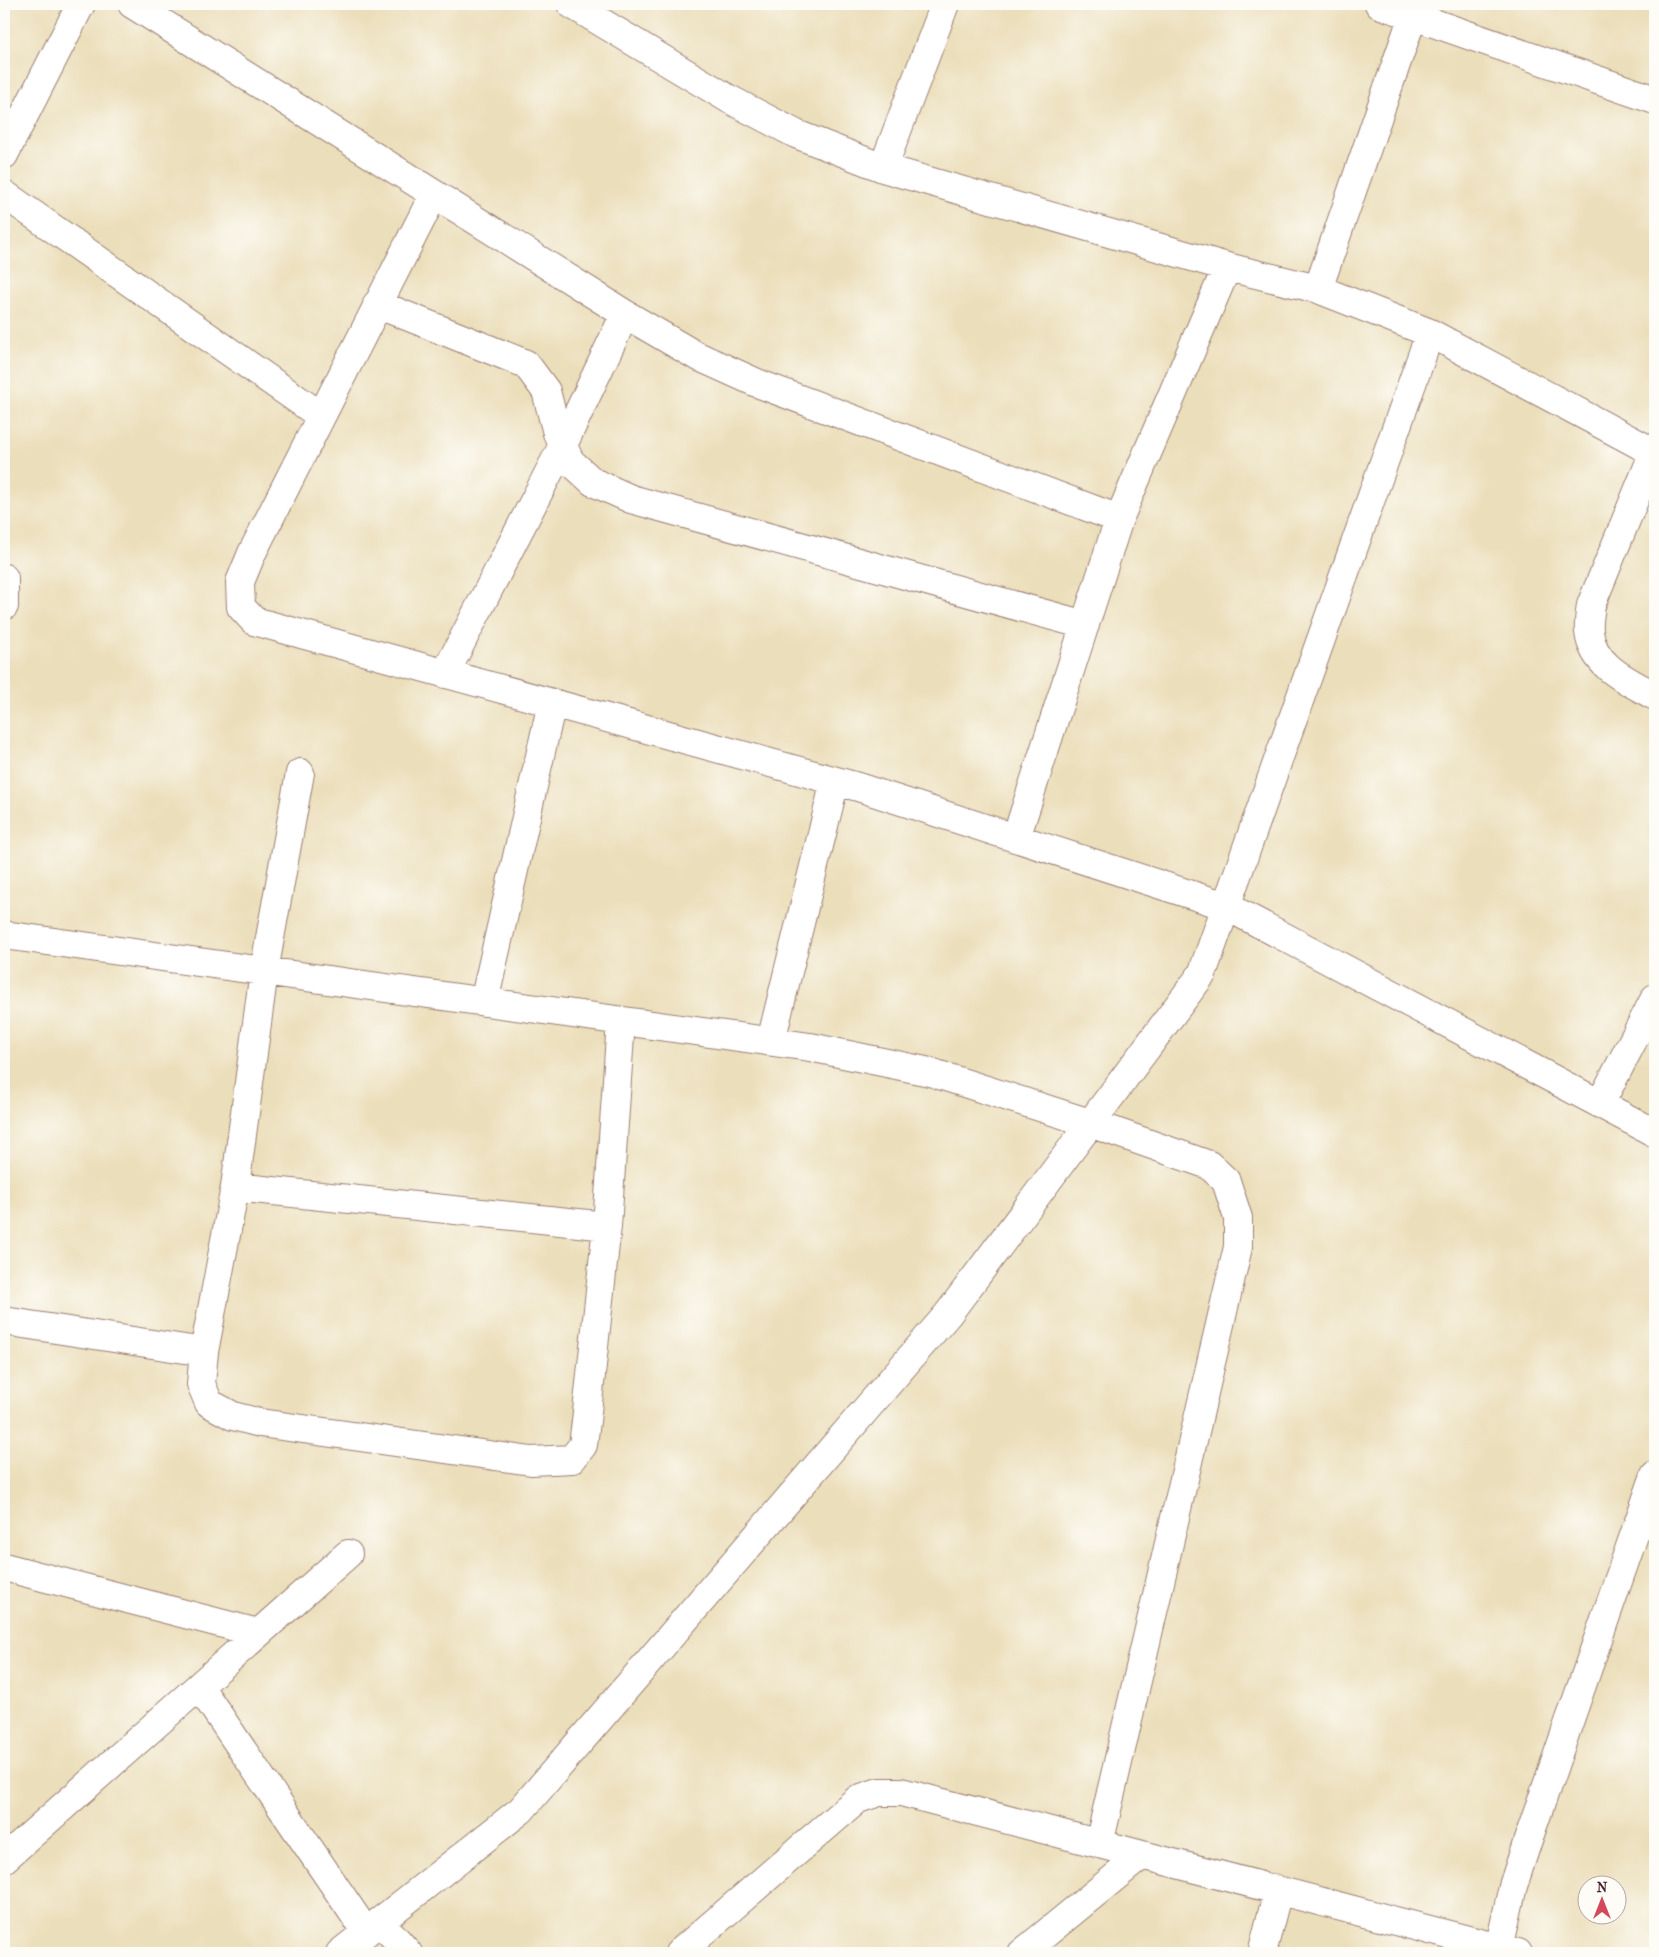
<svg xmlns="http://www.w3.org/2000/svg" width="1659" height="1957" viewBox="0 0 1659 1957" font-family="'IM FELL French Canon',serif">
<style>
.lines{fill:none;stroke-linecap:round;stroke-linejoin:round}
.minor-casing{stroke:#9a7e72;stroke-width:30}
.minor{stroke:#fff;stroke-width:28}
</style>
<rect width="100%" height="100%" fill="#fdfcf7"/>
<filter id="ink" filterUnits="userSpaceOnUse"><feTurbulence type="fractalNoise" baseFrequency=".02" numOctaves="2"/><feDisplacementMap in="SourceGraphic" scale="10" xChannelSelector="R" yChannelSelector="G"/><feConvolveMatrix kernelMatrix="1 2 1 2 8 2 1 2 1" color-interpolation-filters="sRGB"/></filter>
<filter id="wash" filterUnits="userSpaceOnUse"><feTurbulence type="fractalNoise" baseFrequency=".0096" numOctaves="4" result="noise"/><feDisplacementMap in="SourceGraphic" scale="20" xChannelSelector="R" yChannelSelector="G"/><feGaussianBlur stdDeviation="1.12" result="paint"/><feColorMatrix in="noise" values="0 0 0 0 0 0 0 0 0 0 0 0 0 0 0 0 0 1.4 0 .05"/><feComposite in="paint" operator="in"/></filter>
<g filter="url(#wash)">
<rect width="100%" height="100%" fill="#ebdeba"/>
</g>
<g filter="url(#ink)">
<g class="lines">
<g class="minor-casing">
<path id="minor" d="M132 4 625 314 695 355 757 383 1119 519
M571 4 729 99 796 134 883 168 1227 267 1318 289 1430 333 1655 453
M1379 4 1655 100
M4 155 81 4
M883 168 945 4
M4 194 321 416
M434 194 252 553 240 582 241 607 254 621 858 787 1226 906 1655 1133
M1318 289 1417 4
M377 304 526 364 546 391 557 433 570 461 593 482 631 499 1085 625
M1654 452 1591 605C1590 613 1588 623 1589 632 1593 667 1628 681 1655 696
M4 578V606
M445 674 563 445 625 314
M300 773 264 971 235 1187 204 1352 201 1384 209 1403 233 1416 260 1423 531 1461 572 1459 583 1445 586 1421 607 1226 621 1021
M1016 838 1119 519 1227 267
M4 935 810 1047 930 1072 1090 1123 1209 1165 1226 1181 1238 1218V1247L1099 1844
M484 1002 552 703
M771 1041 835 781
M1600 1104 1655 998
M235 1187 607 1226
M4 1321 204 1352
M4 1567 258 1633
M199 1686 366 1932
M4 1859 348 1554
M380 1921 408 1953
M340 1953 521 1810 948 1314 1202 974 1430 333
M679 1953 858 1799 879 1792H901L1518 1953
M1022 1953 1142 1855
M1262 1953 1278 1891
M1498 1953 1513 1886 1527 1843 1655 1475"/>
</g>
<use href="#minor" class="minor"/>
</g>
</g>
<rect width="1659" height="1957" fill="none" stroke="#fdfcf7" stroke-width="20"/>
<g transform="translate(1602 1900)"><circle r="24" fill="#fdfcf7" stroke="#b5a4a5"/>
<path d="M0-4L9 19L0 12L-9 19Z" fill="#d1495b"/>
<text y="-8" font-size="14" font-weight="bold" text-anchor="middle" fill="#4a1f2b">N</text>
</g>
</svg>
